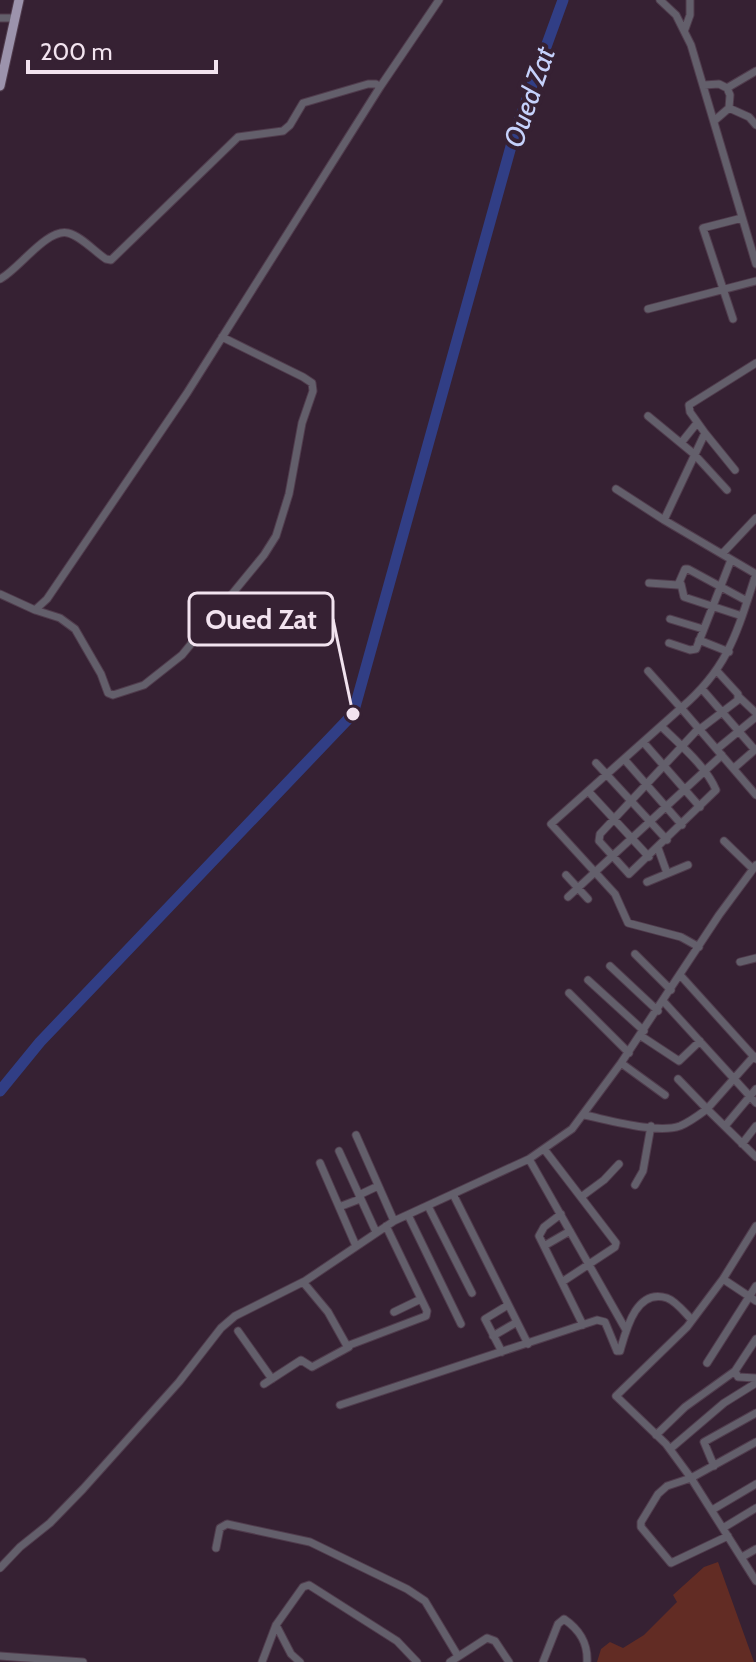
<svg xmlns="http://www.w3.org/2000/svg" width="756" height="1662" viewBox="0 0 756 1662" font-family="Cabin,sans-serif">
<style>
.green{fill:#622c24}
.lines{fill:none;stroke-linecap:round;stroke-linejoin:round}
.river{stroke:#313e85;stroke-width:11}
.minor-casing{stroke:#503c4d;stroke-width:9}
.major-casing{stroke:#503c4d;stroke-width:11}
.minor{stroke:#635f6b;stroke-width:7}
.major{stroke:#9c93ac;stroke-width:9}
.labels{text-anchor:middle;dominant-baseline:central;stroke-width:8;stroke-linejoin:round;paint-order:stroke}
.water-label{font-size:28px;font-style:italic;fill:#c5d1fb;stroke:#362133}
.leader{fill:none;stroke:#f2e3ef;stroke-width:3}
.callout-dot{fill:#f2e3ef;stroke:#362133;stroke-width:3}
.callout{fill:#362133;stroke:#f2e3ef;stroke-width:3}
.callout-label{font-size:28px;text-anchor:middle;font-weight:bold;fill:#f2e3ef}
</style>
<rect width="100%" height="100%" fill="#362133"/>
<path class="green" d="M718 1562 754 1662H597L601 1649 610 1642 623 1648 644 1635 677 1602 673 1595 704 1567Z"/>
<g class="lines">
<path class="river" d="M0 1091 40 1042 353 714 515 132 563 0"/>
<g class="minor-casing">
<path id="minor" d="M660 0 676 15 691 45 756 264
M0 18H15
M685 29 690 15V0
M704 85 719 84 727 88 756 71
M729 108 749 117 756 125
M714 121 729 108 730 95 727 88
M0 279C18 270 47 228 68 233 81 236 95 252 106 259L111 260 238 137 283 131 290 125 303 103 368 84H376L380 87
M648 309 756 281
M733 319 703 228 742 218
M756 363 689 405 690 412 705 433 664 520 756 574
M648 416 694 454 727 490
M705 433 735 470
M681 443 697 423
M616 489 664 520
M722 554 756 518
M756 574C737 632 729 667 681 708L756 795
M649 583 678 585 685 569H688L747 601
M681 584 684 597 742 616
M0 594 35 610 60 618 75 629 101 674 108 693 113 695 144 685 182 655 264 555 276 536 289 494 302 423 313 391 312 383 303 377 222 337
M35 610 47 599 187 393 380 87 439 0
M670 619 703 629
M699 640 729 652
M669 643 690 650 696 649 731 560
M648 671 681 708 551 824 615 894 628 923 681 937 699 947
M702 689 755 750
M739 697 756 713
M661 726C680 745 706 766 716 790L629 874 599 841 600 834 699 728
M700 729 738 700V694L717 671
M644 743 700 807
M717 749 756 717
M624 759 682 825
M596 763 667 840
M734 768 756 749
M588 791 649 857
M724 841 753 869
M658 848 667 873
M566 875 588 899
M647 882 688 865
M568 897 722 755
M635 954 671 990
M740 962 756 958
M610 966 658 1011
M681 976 756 1059
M588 980 644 1031
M569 993 629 1053
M664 1002 756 1103
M641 1036 679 1061 700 1041
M621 1063 665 1095
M678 1079 707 1109 754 1056
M584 1115C609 1120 657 1134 680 1126 690 1122 699 1115 707 1109L756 1157
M725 1126 756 1089
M356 1135 394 1221
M742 1144 756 1126
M544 1149 616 1243 615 1247 562 1282
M339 1151 376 1232
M529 1159 626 1330
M320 1163 356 1246
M635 1185 643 1171 651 1126
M359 1195 378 1186
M454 1196 528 1344
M581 1197 604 1180 619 1164
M428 1206 472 1293
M339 1207 360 1199
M561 1214 544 1227 539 1236 583 1325
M408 1215 461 1324
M756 1226 723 1279 687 1327 616 1396 666 1444 691 1478 756 1581
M544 1246 570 1231
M723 1279 756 1301
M303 1282 328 1312 347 1346 426 1316 427 1311 386 1226
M394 1312 421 1299
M238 1331 272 1379
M493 1336 517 1322
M756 1339 735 1371 738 1377 756 1378
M617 1351H620C626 1330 636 1288 667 1298 676 1301 685 1313 692 1320
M502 1352 485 1319 508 1305
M707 1363 756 1286
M264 1384 301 1360 312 1367 349 1347
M340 1405 597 1320 605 1322 617 1351
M656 1435 685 1407 735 1371
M670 1449 724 1403 756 1383
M714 1466 704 1442 756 1413
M712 1510 756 1484
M723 1528 756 1508
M728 1536 671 1563 641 1527V1522L658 1494 667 1486 691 1478 756 1442
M216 1548 220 1528 227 1524 310 1542 407 1589 425 1601 458 1656
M742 1557 756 1549
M0 1568 20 1547 50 1523 83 1489 179 1382 221 1328 235 1316 305 1281 394 1221 529 1159 572 1129 621 1063 719 915 756 865
M276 1625 291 1654 300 1662
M0 1656 83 1662
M262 1662 276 1625 303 1587 309 1585 397 1641 417 1662
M450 1662 487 1638 495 1641 509 1662
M543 1662 558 1624 564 1619C580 1630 588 1643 587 1662"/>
</g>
<g class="major-casing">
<path id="major" d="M0 86 19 0"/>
</g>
<use href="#minor" class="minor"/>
<use href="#major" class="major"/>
</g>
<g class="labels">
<g class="water-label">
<text transform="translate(529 97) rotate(-71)">Oued Zat</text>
</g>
</g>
<path class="leader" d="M353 714L333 619"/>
<circle class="callout-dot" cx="353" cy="714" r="8"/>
<rect class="callout" x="189" y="593" width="144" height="52" rx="8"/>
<g class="callout-label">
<text x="261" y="629">Oued Zat</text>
</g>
<path d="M28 60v12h188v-12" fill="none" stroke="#f2e3ef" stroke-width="4"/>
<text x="40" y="60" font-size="24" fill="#f2e3ef" stroke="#362133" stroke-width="6" paint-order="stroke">200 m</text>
</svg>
